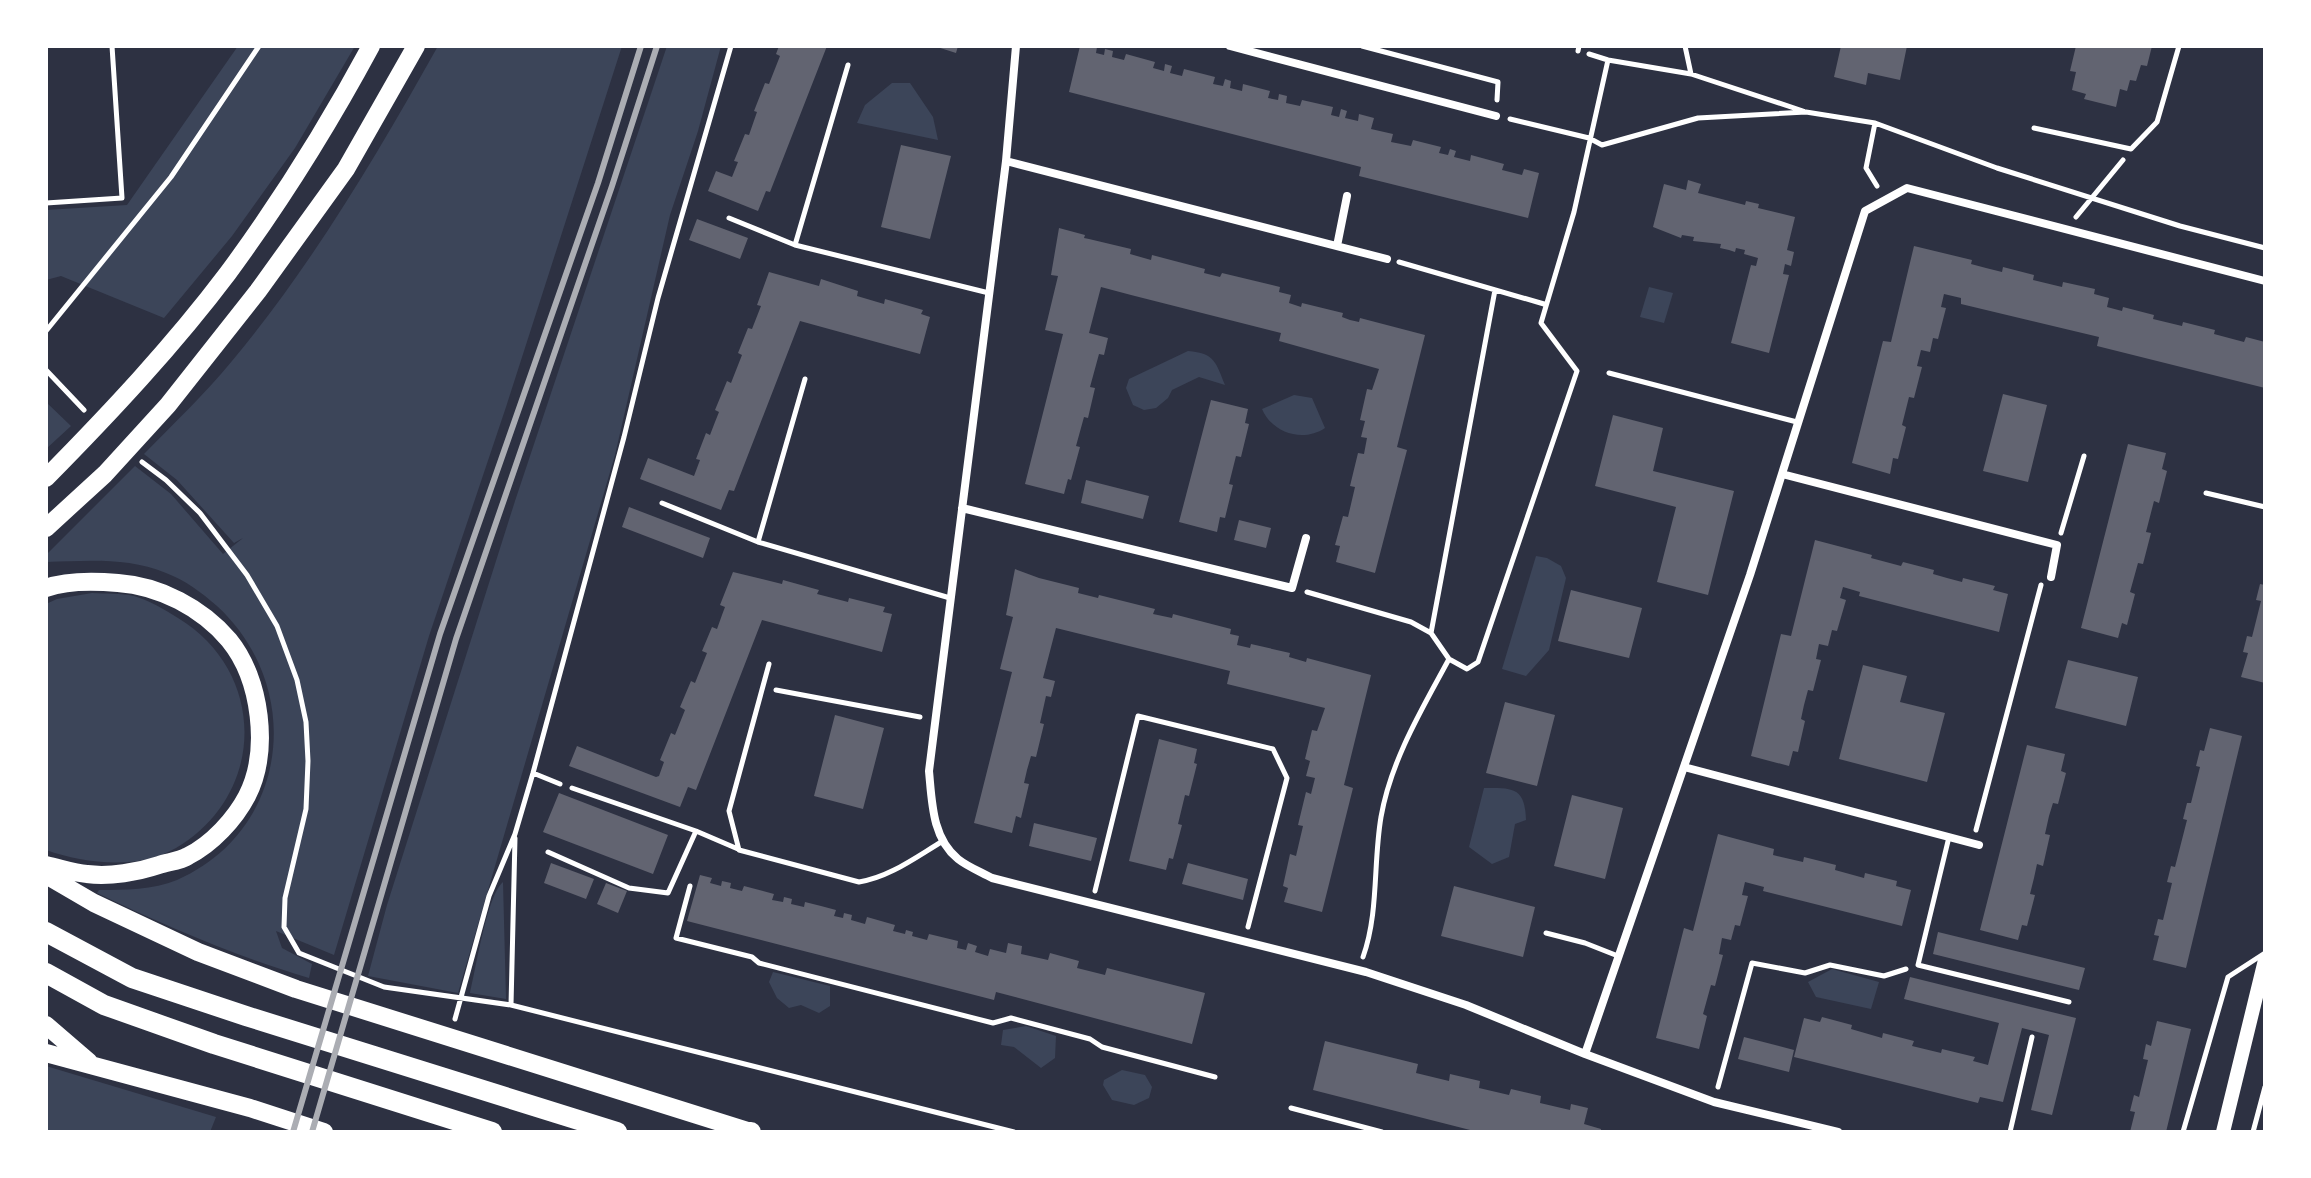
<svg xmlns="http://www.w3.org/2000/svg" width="2311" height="1178" viewBox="0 0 2311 1178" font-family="'DM Sans',sans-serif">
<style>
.green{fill:#3c4559}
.building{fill:#626471}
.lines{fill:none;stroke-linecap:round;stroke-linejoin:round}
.path{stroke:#fff;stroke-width:5}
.service{stroke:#fff;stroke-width:5}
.minor{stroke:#fff;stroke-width:8}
.tertiary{stroke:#fff;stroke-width:14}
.trunk{stroke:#fff;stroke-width:18}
.motorway{stroke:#fff;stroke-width:20}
.rail{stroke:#abadb3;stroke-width:6}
</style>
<rect width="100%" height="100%" fill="#2d3142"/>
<path class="green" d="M238 46H355L295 148 232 236 164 318 61 276 46 280V210L127 205Z
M438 46H622L506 407 429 636 334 955 276 931 282 948 312 964 309 978C235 956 166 926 97 893L99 890C125 890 153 890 177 880 290 830 305 687 217 606 202 593 185 580 166 573 127 557 87 561 46 562V555L135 466 171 494 223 554 243 538 234 543 177 480 144 454C173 424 205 394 232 361 312 265 377 155 438 46Z
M667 46H721L698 131 670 215 615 455 458 993 368 976 387 905 515 501Z
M892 83H910L933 117 938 140 857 123 865 105Z
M1649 287 1673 293 1664 323 1640 317Z
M1188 351C1215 353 1216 363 1225 385L1199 377 1172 390 1168 398 1156 408 1144 410 1133 405 1126 388 1129 379Z
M1294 395 1312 398 1325 428C1303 443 1272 433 1262 409Z
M46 402 71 426 46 449Z
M1536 556 1547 558 1561 566 1566 578 1549 650 1526 676 1502 669Z
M92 593C105 594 121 593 134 596 150 601 164 609 178 618 267 672 267 794 176 848 138 870 86 864 46 850V604L57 599Z
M1484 788C1513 788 1525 787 1526 820L1515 824 1509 857 1492 864 1469 847Z
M503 882 506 999 470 993C476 969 487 895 503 882Z
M1832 969 1879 982 1871 1009 1816 997 1808 982Z
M773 972 830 986V1006L819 1013 801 1005 789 1008 777 998 769 982Z
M1026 1026 1056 1036 1055 1058 1041 1068 1014 1047 1001 1045 1003 1030Z
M46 1066 216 1117 210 1132H46Z
M1122 1070 1145 1075 1152 1087 1149 1098 1134 1105 1112 1100 1103 1085 1104 1080Z"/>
<path class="building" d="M779 46H827L770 192 766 191 758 211 708 191 716 171 732 177 738 162 734 161 745 134 749 135 757 112 754 111 765 83 769 84 780 56 776 54Z
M934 46H958L956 53Z
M1080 46 1097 47 1096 53 1104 55 1105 49 1113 51 1112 57 1124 60 1126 54 1155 62 1153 68 1164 71 1165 64 1172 66 1170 73 1182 76 1184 69 1215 77 1213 84 1223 86 1225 79 1231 81 1230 88 1242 91 1243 84 1270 91 1268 98 1278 100 1279 94 1287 96 1286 103 1300 106 1302 100 1333 107 1331 115 1339 117 1341 109 1347 111 1345 118 1358 121 1359 114 1374 118 1371 129 1393 134 1391 142 1411 146 1413 140 1441 147 1439 153 1448 155 1450 149 1456 151 1454 157 1470 161 1471 155 1504 164 1502 170 1522 175 1524 169 1539 173 1528 218 1359 176 1361 167 1069 92Z
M1841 46H1907L1900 80 1868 73 1866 85 1834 77Z
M2076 46H2152L2147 66 2141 65 2136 81 2130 80 2127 91 2120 89 2116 107 2084 99 2086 94 2072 90 2076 72 2070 71Z
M901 145 951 156 930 239 881 227Z
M1688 180 1701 184 1698 193 1745 205 1746 201 1759 204 1758 208 1795 217 1787 250 1794 252 1791 266 1785 264 1783 274 1789 275 1769 353 1731 343 1751 265 1756 266 1758 258 1744 254 1745 250 1736 248 1735 252 1729 250 1720 248 1721 244 1693 241 1694 237 1682 235 1681 238 1653 227 1664 184 1686 190Z
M697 219 748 238 740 259 689 240Z
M1059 228 1085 235 1084 238 1089 239 1131 249 1130 254 1151 260 1152 255 1205 269 1204 273 1220 277 1222 273 1280 287 1279 292 1291 295 1289 303 1301 307 1302 303 1343 313 1342 317 1350 320 1359 322 1360 318 1425 335 1397 447 1407 450 1375 573 1336 562 1340 546 1335 545 1343 516 1348 517 1355 487 1350 486 1358 453 1364 454 1367 438 1361 437 1365 421 1360 420 1367 389 1372 390 1379 369 1279 341 1281 333 1131 295 1101 287 1089 333 1108 338 1104 355 1099 354 1090 387 1095 388 1088 418 1084 417 1076 446 1080 447 1071 480 1068 479 1064 494 1025 484 1063 334 1045 330 1058 276 1051 275Z
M1914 246 1972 260 1971 264 1986 268 2002 272 2003 267 2034 275 2033 280 2062 287 2063 282 2095 289 2094 294 2109 298 2107 307 2122 311 2123 307 2154 315 2153 319 2182 326 2183 322 2215 330 2214 334 2244 342 2246 337 2265 342V388L2097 346 2099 337 1961 304V298L1944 294 1941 307 1946 308 1938 339 1933 338 1930 352 1921 350 1917 366 1922 367 1914 398 1909 397 1902 425 1906 427 1898 459 1893 458 1890 474 1852 463 1883 341 1891 342Z
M769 272 819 286 821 279 858 291 857 296 884 304 885 299 923 310 921 314 930 317 920 354 800 321 734 491 729 490 721 510 640 479 648 458 694 476 700 460 696 459 706 433 710 435 715 422 719 412 715 410 727 381 731 383 742 355 738 353 748 328 752 329 761 306 757 305Z
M2003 394 2047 405 2028 482 1983 471Z
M1211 400 1248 409 1245 423 1249 424 1241 457 1236 456 1229 484 1233 485 1225 518 1220 517 1217 532 1179 522Z
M1613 415 1663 428 1653 471 1734 491 1708 595 1657 582 1676 507 1595 486Z
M2128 444 2166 453 2162 469 2167 471 2159 503 2154 501 2146 532 2151 533 2143 564 2138 563 2130 592 2135 594 2127 625 2122 623 2118 638 2081 628Z
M1086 480 1149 496 1143 519 1081 503Z
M629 507 710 538 703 558 622 527Z
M1239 520 1271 528 1266 548 1234 540Z
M1815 540 1872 555 1871 558 1901 566 1903 562 1934 570 1933 574 1947 578 1962 582 1963 578 1995 586 1993 590 2008 594 1999 632 1859 596 1860 592 1843 587 1840 598 1846 600 1837 631 1832 630 1828 646 1819 644 1816 659 1821 660 1813 691 1808 690 1804 705 1801 719 1805 721 1798 752 1793 751 1789 766 1751 756 1781 634 1791 636Z
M1015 569 1039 578 1079 588 1078 593 1098 598 1099 595 1155 609 1153 614 1172 618 1173 614 1231 629 1230 634 1239 636 1237 645 1250 648 1251 644 1290 653 1289 657 1306 662 1307 658 1371 675 1344 785 1353 788 1322 912 1284 902 1288 888 1283 886 1290 854 1296 856 1303 826 1298 825 1306 792 1311 794 1315 778 1306 776 1310 761 1305 759 1312 730 1317 731 1325 708 1227 684 1230 671 1056 628 1043 678 1055 681 1051 697 1046 696 1040 723 1044 724 1036 757 1031 756 1027 770 1024 783 1029 784 1021 818 1016 816 1012 833 974 823 1012 672 1000 669 1013 617 1006 615Z
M733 572 782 584 783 580 819 590 817 594 848 602 849 598 885 607 883 612 892 614 882 652 762 620 696 790 688 787 680 807 569 766 577 746 656 777 659 776 664 762 660 760 671 733 675 735 685 710 680 707 691 681 695 683 707 653 702 651 712 627 717 629 722 615 725 607 720 605Z
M2260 584 2265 585V683L2241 677 2248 653 2243 652 2247 636 2252 637 2261 601 2256 600Z
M1571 590 1642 608 1629 658 1558 641Z
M2068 660 2138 677 2126 726 2055 708Z
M1863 665 1907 676 1900 702 1945 713 1927 782 1839 759Z
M1505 702 1555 715 1537 786 1486 773Z
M835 715 884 728 863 809 814 796Z
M2210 728 2242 736 2186 968 2153 960 2159 936 2154 935 2158 919 2163 920 2172 883 2167 882 2171 866 2175 867 2187 820 2183 819 2187 803H2191L2200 767 2196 766 2200 750 2204 751Z
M1159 739 1197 749 1194 763 1197 764 1189 796 1185 795 1178 824 1182 825 1173 859 1169 858 1166 870 1129 861Z
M2027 745 2065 754 2061 771 2066 773 2058 804 2053 803 2049 816 2045 834 2050 835 2043 866 2037 864 2034 878 2030 894 2035 895 2027 926 2022 925 2018 940 1980 930Z
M559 793 668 835 653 874 543 832Z
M1572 795 1623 808 1605 879 1554 866Z
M1034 823 1097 838 1091 861 1029 846Z
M1718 834 1774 849 1773 855 1803 862 1804 857 1836 865 1835 870 1864 878 1865 873 1897 881 1896 886 1911 890 1902 926 1763 891 1764 887 1745 882 1742 895 1748 896 1740 926 1735 925 1731 940 1722 938 1719 954 1723 955 1715 986 1711 985 1703 1014 1707 1016 1699 1049 1656 1038 1684 928 1693 931Z
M551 863 594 879 586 899 544 883Z
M1188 863 1248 879 1243 900 1182 884Z
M700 875 712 878 710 883 721 886 722 881 731 883 730 888 742 891 744 886 774 894 772 900 783 902 784 897 792 899 791 904 804 907 805 902 821 906 836 910 834 916 843 918 844 913 852 915 851 920 865 924 867 917 895 925 893 931 905 934 906 930 913 932 912 936 927 940 929 934 958 941 957 948 966 950 968 943 977 946 975 952 988 956 990 949 1006 953 1008 943 1022 946 1021 954 1048 960 1050 953 1079 961 1077 968 1105 975 1107 968 1205 993 1192 1044 996 992 994 1000 687 921Z
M606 883 627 891 618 913 597 904Z
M1454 886 1535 907 1523 957 1441 936Z
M1938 932 2085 968 2079 990 1933 954Z
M1910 977 2076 1018 2052 1115 2031 1110 2049 1035 2022 1028 2003 1102 1980 1097 1978 1103 1794 1057 1804 1018 1820 1022 1822 1017 1852 1025 1851 1029 1882 1038 1883 1033 1914 1041 1912 1046 1941 1053 1942 1049 1975 1057 1973 1061 1988 1065 1999 1023 1904 999Z
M2157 1021 2191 1029 2166 1132H2130L2135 1112 2130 1111 2134 1095 2139 1097 2148 1060 2143 1059 2146 1044 2151 1046Z
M1744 1037 1794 1050 1789 1072 1738 1059Z
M1325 1041 1418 1064 1416 1073 1449 1081 1450 1074 1480 1081 1479 1088 1509 1095 1511 1089 1541 1096 1540 1103 1570 1110 1571 1104 1588 1108 1584 1124 1601 1129V1132H1478L1313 1090Z"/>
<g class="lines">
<path class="path" d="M1362 46 1498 82 1497 100
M1685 46 1691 74
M1589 54 1608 60 1691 74 1803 111
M1510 119 1589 138 1602 145 1698 118 1806 112 1875 123 1997 168 2180 226 2265 248
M1875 123 1866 168 1877 186
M46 203 122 198 112 46
M2076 217 2123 160
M1399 262 1544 304
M46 331 171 177 259 46
M46 370 84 410
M142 462 166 480 200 513 247 575 277 626 297 680 306 722 308 761 306 809 285 898 284 927 299 953 384 987 511 1005 1014 1132
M2061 533 2084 456
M1307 592 1411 622 1431 633 1449 659
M1431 633 1495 290
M776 690 920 717
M533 773 560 784
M1976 830 2041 585
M690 886 676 938 752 957 759 963 993 1023 1011 1018 1090 1039 1102 1047 1215 1077
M1095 891 1138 716 1273 749 1287 778 1248 927
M1363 957C1379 912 1373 864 1381 817 1391 760 1422 709 1449 659L1467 669 1478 662 1577 371 1541 323 1574 212 1608 60
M511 1005 515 838
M455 1019 489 896 515 834 533 773 624 437 658 298 731 46
M1718 1087 1752 963 1805 973 1830 965 1884 976 1906 969
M1291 1108 1382 1132"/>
<path class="service" d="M1578 51 1579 46
M848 65 795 245 989 293
M2034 128 2131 149 2157 122 2179 46
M729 218 795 245
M1609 373 1797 422
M805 379 758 542 950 598
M2206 493 2265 507
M662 503 758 542
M769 664 729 811 739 850 859 882C890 877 916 857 943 841
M572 788 696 831
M1949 837 1918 965 2069 1002
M548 852 629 888 668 893 696 831 738 849
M1546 933 1585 943 1618 956
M2010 1132 2032 1037
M2183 1132 2228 977 2265 953
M2253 1132 2265 1087"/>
<path class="minor" d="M1016 46 1006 161 929 771C932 802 932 838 958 859 968 867 981 872 992 878L1366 972 1466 1005 1585 1054 1714 1102 1838 1132
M1230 46 1496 116
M1006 161 1387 259
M1337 246 1347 196
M1782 474 2057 545 2051 577
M962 508 1292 588 1306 538
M1684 767 1979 845
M1585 1054 1750 575 1865 211 1907 188 2265 281"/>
<path class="tertiary" d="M2223 1132 2265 960"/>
<path class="trunk" d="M46 478C110 413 173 346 228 273 281 201 329 124 371 46
M46 528 105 474 168 405 258 291 346 169 416 46
M46 588C68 580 95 581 118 583 160 586 202 608 229 640 261 679 270 751 247 796 235 819 212 844 188 856 180 861 168 862 159 865 138 872 110 877 87 874 74 873 60 868 46 865
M46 875 94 903 198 952 296 989 751 1132
M46 1025 89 1062
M46 1053 250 1108 324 1132"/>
<path class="motorway" d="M46 932 132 978 246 1016 617 1132
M46 973 104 1005 214 1044 492 1132
M750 1132H751"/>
<path class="rail" d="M293 1132 440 634 598 183 641 46
M312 1132 456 639 612 186 657 46"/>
</g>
<rect width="2311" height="1178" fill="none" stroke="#ffffff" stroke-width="96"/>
</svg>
